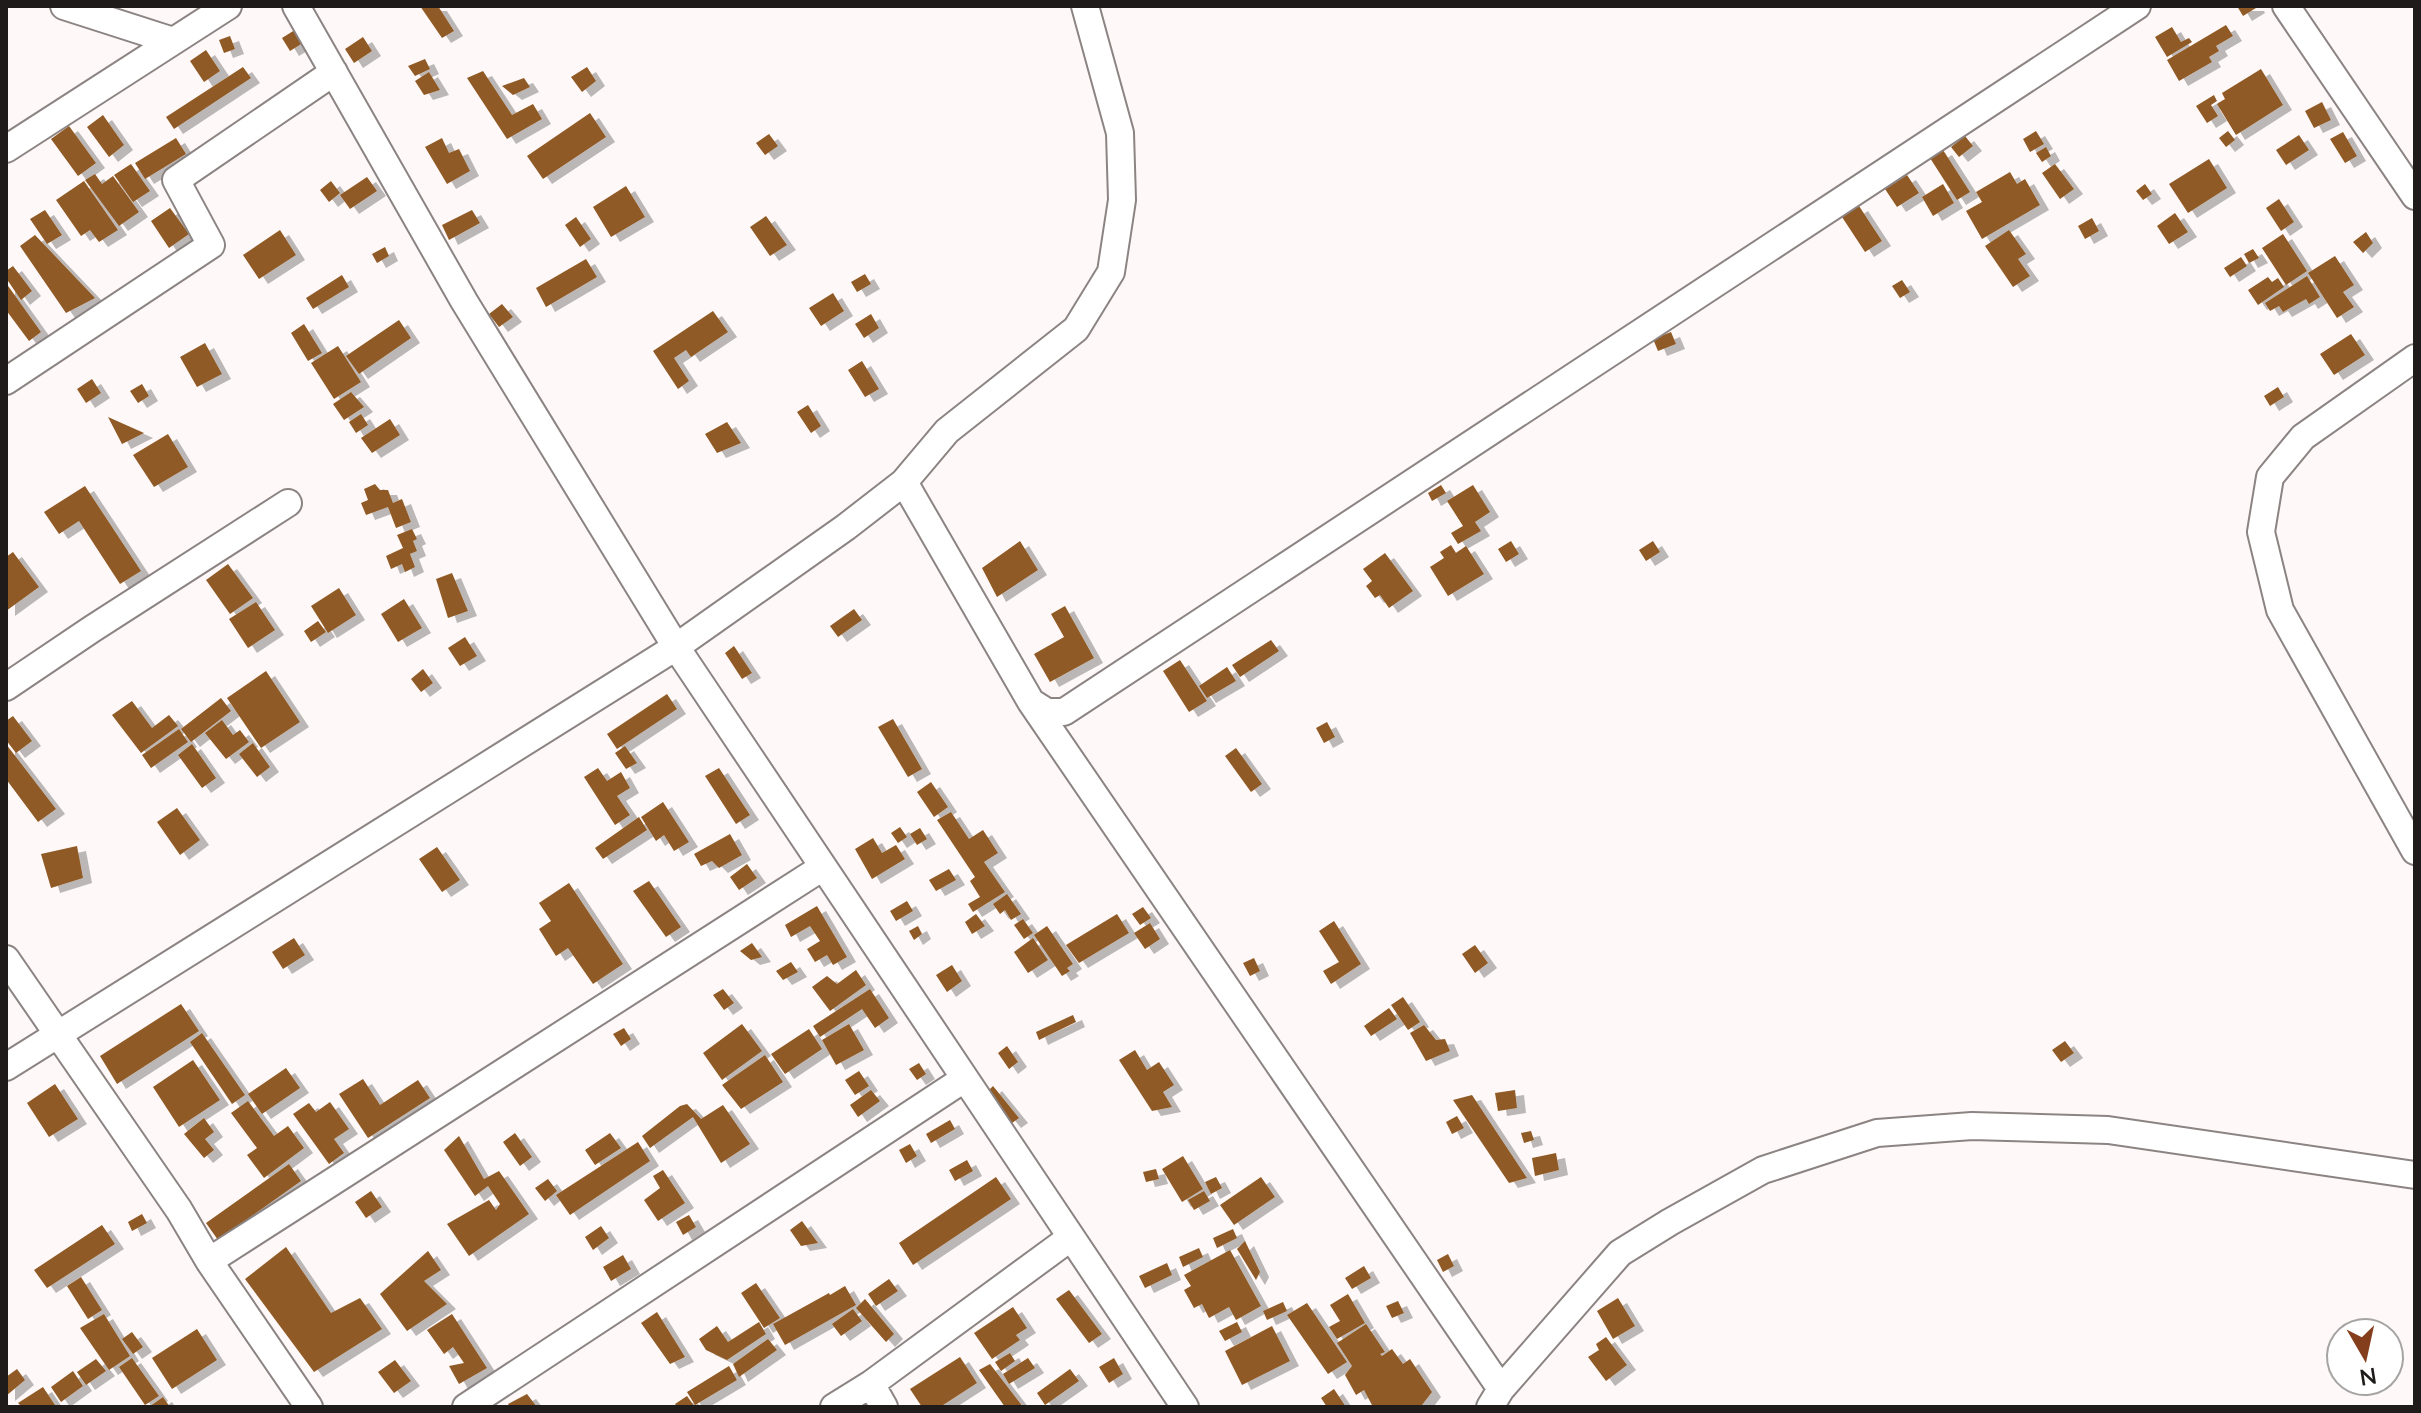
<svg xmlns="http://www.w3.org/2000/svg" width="2421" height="1413" viewBox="0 0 2421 1413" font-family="Lato,sans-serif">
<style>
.building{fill:#905a25;filter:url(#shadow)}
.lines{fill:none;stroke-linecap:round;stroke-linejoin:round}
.minor-casing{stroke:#8b8482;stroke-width:30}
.minor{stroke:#fff;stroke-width:26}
</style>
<defs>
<filter id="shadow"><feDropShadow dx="9" dy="5" stdDeviation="0" flood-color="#0004"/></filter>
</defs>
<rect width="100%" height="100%" fill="#fef9f8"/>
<path class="building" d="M420 6H438L454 31 442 38Z
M2237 6H2255L2256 8 2243 16Z
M2226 25 2233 36 2216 46 2219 51 2209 57 2212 62 2179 81 2167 60Z
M2172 27 2181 42 2189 38 2192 42 2167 57 2155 37Z
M298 28 306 41 290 51 282 38Z
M230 36 235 49 224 53 219 40Z
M363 37 372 51 354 63 345 49Z
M206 50 220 71 204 82 190 61Z
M425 59 430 69 415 76 408 66Z
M243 67 251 78 174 129 166 117Z
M587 67 596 81 582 92 571 77Z
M2261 69 2283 105 2236 135 2217 104 2225 99 2222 93Z
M483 71 512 115 533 104 542 119 507 139 467 78Z
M429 72 440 90 424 95 415 81Z
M524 78 530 87 513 95 502 86Z
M2214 95 2217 101 2211 105 2218 116 2207 123 2196 106Z
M2322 102 2331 120 2314 128 2305 111Z
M590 113 606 137 543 179 527 156Z
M103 115 124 145 109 157 87 127Z
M69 126 96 163 78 176 51 139Z
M2036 131 2044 144 2030 152 2023 139Z
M2228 131 2235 140 2226 147 2219 138Z
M2343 132 2357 156 2345 163 2330 139Z
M769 134 778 146 765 155 756 143Z
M2299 135 2309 150 2286 165 2276 150Z
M1965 136 1973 146 1959 157 1951 147Z
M176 138 186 154 145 179 135 163Z
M442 138 449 153 459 149 470 171 447 184 425 147Z
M2046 147 2051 156 2042 162 2036 153Z
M1943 150 1970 192 1957 200 1930 158Z
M2209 159 2227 188 2188 213 2169 184Z
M131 164 150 191 133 202 114 175Z
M2055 164 2074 189 2060 199 2042 173Z
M2010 172 2017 184 2025 179 2040 205 1982 239 1966 211 1982 202 1976 192Z
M95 174 102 184 113 176 139 212 119 226 85 180Z
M1907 175 1919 193 1897 207 1885 189Z
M367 177 377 191 350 209 340 195Z
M84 181 118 230 99 242 90 230 81 236 56 200Z
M331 181 340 193 329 202 320 190Z
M1943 184 1954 203 1933 216 1922 197Z
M2145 184 2152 194 2143 200 2136 191Z
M626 186 645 217 611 237 593 207Z
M2279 199 2294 222 2281 231 2266 208Z
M1859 206 1882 241 1865 252 1842 217Z
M170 208 189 234 169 248 151 221Z
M45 210 62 235 47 244 30 219Z
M472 210 480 223 449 240 442 225Z
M2175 213 2188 232 2169 244 2157 226Z
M766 216 787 245 770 256 750 227Z
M576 217 591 239 580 247 565 225Z
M2092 218 2099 231 2085 239 2078 226Z
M280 230 296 255 259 279 243 255Z
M2009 230 2026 254 2018 259 2030 276 2013 287 1985 246Z
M2366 232 2373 243 2363 253 2353 242Z
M2283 234 2307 271 2286 285 2262 248Z
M35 235 95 298 66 313 20 246Z
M385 247 389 256 377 263 372 254Z
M2253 249 2259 258 2249 263 2244 254Z
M2335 256 2354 285 2343 292 2354 307 2337 318 2308 273Z
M2241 257 2247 266 2230 277 2224 268Z
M586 259 597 277 546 307 536 288Z
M13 266 32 291 21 300 6 278V271Z
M865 274 871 284 857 292 851 282Z
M342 275 349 287 313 309 306 298Z
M2307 276 2320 297 2309 304 2306 299 2283 312 2279 306 2270 311 2265 303Z
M2268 277 2272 282 2278 278 2284 287 2258 305 2248 290Z
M1902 280 1910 292 1900 298 1892 286Z
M6 283 41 332 29 341 6 310Z
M833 293 844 311 821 326 809 308Z
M502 304 513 317 499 327 489 314Z
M713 311 728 332 691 357 686 350 674 358 689 381 678 389 653 351Z
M871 314 879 328 864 338 855 324Z
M399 320 411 338 359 374 346 356Z
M304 324 322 353 308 361 291 333Z
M1671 332 1676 344 1658 351 1653 339Z
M2351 334 2365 355 2334 375 2320 354Z
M205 343 222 374 197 387 180 357Z
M338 346 361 382 334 399 311 363Z
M862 361 879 389 865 397 848 370Z
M92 379 101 393 86 403 77 389Z
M142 384 149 396 138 403 130 391Z
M2278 387 2284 397 2270 406 2264 396Z
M351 392 364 407 344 420 333 404Z
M808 405 821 426 811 433 797 412Z
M361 414 368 425 356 433 349 422Z
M108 417 144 433 122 444Z
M390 419 400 435 372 453 361 438Z
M727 422 741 443 717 453 705 434Z
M168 434 188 467 154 487 133 455Z
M375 484 380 490H388L393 503 402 499 411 522 396 528 388 507 366 515 361 503 368 500 364 489Z
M1441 485 1446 493 1432 501 1428 493Z
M1473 485 1490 512 1475 522 1481 531 1458 544 1451 533 1463 526 1447 501Z
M85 486 141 571 120 584 79 521 59 534 44 512Z
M412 529 417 539 413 541 417 551 410 554 415 567 405 572 402 564 391 569 386 556 403 548 397 535Z
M1020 541 1038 570 997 597 982 568Z
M1511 541 1519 554 1506 562 1498 549Z
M1653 541 1660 552 1646 561 1639 550Z
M1451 545 1456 553 1466 546 1484 574 1448 596 1430 567 1444 558 1440 552Z
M13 552 39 587 6 611V557Z
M1385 553 1413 591 1389 608 1380 595 1375 598 1366 586 1372 581 1363 569Z
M228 564 253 598 230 614 206 580Z
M452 573 468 611 448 618 436 579Z
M339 588 356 615 328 633 311 606Z
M404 599 422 628 398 642 381 614Z
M256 602 275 630 248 648 229 619Z
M1065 606 1094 658 1050 682 1034 654 1064 637 1051 614Z
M854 609 862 620 838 637 830 626Z
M318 621 326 632 311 642 304 631Z
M465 637 477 656 460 666 448 648Z
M1271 640 1279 651 1240 677 1232 665Z
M734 646 752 673 742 679 725 653Z
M1180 660 1207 701 1189 712 1163 671Z
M1227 667 1236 681 1207 698 1199 686Z
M423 669 433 683 421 692 411 679Z
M266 671 300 722 261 748 227 698Z
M667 694 677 709 617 749 607 734Z
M221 698 231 711 191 742 181 729Z
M132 701 152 728 169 715 178 726 141 753 112 715Z
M13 716 32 741 16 753 6 740V721Z
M893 719 922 769 908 777 878 727Z
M222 720 233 735 240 730 249 742 226 759 205 733Z
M1327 722 1335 737 1324 743 1316 728Z
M179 729 188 742 151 768 142 755Z
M253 743 270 767 257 777 239 754Z
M6 744 56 809 38 822 6 779Z
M192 744 216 778 202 788 178 755Z
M625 746 637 763 626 769 615 753Z
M1236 748 1262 784 1251 792 1225 756Z
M598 768 607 781 621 772 630 788 617 796 630 815 615 825 584 777Z
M719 768 750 815 736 824 705 776Z
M931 782 948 807 934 817 917 792Z
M663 802 689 842 674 851 664 835 656 841 641 817Z
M177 808 200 840 180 855 157 822Z
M951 812 969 839 983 830 998 853 984 862 1005 892 973 912 968 904 980 897 970 881 975 877 937 820Z
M639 817 647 830 603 859 595 848Z
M900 827 907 837 898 843 891 833Z
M920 828 927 839 917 845 910 834Z
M730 834 742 855 719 868 712 861 701 866 694 854Z
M873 838 882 853 896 845 905 859 872 879 855 849Z
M77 846 83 878 51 888 41 854Z
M437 847 460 880 442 892 419 859Z
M747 864 757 878 739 890 730 877Z
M949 869 956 880 936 891 929 880Z
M649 881 681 927 666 937 633 891Z
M569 883 623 964 593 984 568 948 556 956 539 929 551 921 539 903Z
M1007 894 1021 914 1011 920 1005 910 1000 914 993 904Z
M907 901 913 911 896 921 890 911Z
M817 906 847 957 833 965 827 955 815 962 807 949 820 941 810 926 791 937 785 925Z
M1143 907 1151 918 1140 925 1132 914Z
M976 914 985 926 972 934 965 922Z
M1117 914 1129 933 1079 963 1066 945Z
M1023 919 1033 933 1024 939 1014 925Z
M1334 921 1361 964 1331 984 1323 971 1339 962 1319 931Z
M1150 923 1160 939 1145 949 1134 933Z
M918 926 922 934 914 940 909 931Z
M1047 926 1073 964 1067 968 1070 971 1062 976 1034 935Z
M294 938 305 955 283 969 272 952Z
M1033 938 1048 960 1028 973 1014 952Z
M752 943 762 957 751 960 740 951Z
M1475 945 1488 963 1475 973 1462 954Z
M1254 958 1260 971 1250 976 1243 963Z
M791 962 798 972 783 980 776 971Z
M952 965 962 981 947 992 936 975Z
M856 970 866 985 830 1011 812 987 827 976 837 984Z
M723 989 734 1003 724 1010 713 995Z
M870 989 889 1018 875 1028 862 1009 820 1037 813 1026Z
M1403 997 1420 1022 1408 1030 1391 1005Z
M181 1004 199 1031 117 1084 100 1056Z
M1389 1008 1397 1019 1371 1036 1364 1026Z
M1073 1015 1076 1022 1039 1040 1036 1032Z
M742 1024 762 1051 722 1080 703 1053Z
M849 1024 864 1050 836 1065 822 1040Z
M1424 1025 1436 1040 1445 1039 1450 1051 1426 1061 1410 1033Z
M624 1028 631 1039 621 1046 613 1034Z
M809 1029 822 1049 785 1074 771 1054Z
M202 1033 245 1095 232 1104 190 1042Z
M2065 1041 2074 1053 2061 1062 2052 1050Z
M1007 1046 1018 1062 1009 1069 998 1053Z
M1135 1050 1147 1070 1159 1062 1174 1085 1163 1092 1172 1107 1152 1111 1119 1060Z
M765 1055 783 1082 741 1109 722 1085Z
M193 1060 220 1100 179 1127 153 1087Z
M919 1063 926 1074 917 1080 909 1069Z
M286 1068 300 1088 262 1114 248 1094Z
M859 1071 869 1086 855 1095 845 1080Z
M363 1079 380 1105 418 1080 430 1098 368 1138 339 1094Z
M55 1084 78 1119 49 1137 27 1103Z
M993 1086 1019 1118 1012 1123 987 1092Z
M871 1090 880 1101 858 1117 850 1105Z
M1515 1090 1517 1108 1498 1111 1495 1093Z
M1472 1095 1527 1178 1509 1183 1453 1100Z
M248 1101 274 1136 288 1126 304 1148 264 1178 247 1155 257 1148 231 1113Z
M330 1102 349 1129 334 1139 344 1153 329 1164 293 1114 309 1103 316 1112Z
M687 1104 701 1119 723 1105 750 1144 721 1163 693 1117 650 1148 642 1136 680 1106Z
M1457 1116 1464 1128 1452 1134 1446 1122Z
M204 1118 214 1132 205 1139 214 1150 204 1158 184 1134Z
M950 1120 955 1129 931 1143 926 1134Z
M1531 1131 1534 1140 1524 1143 1521 1133Z
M515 1133 532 1157 520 1166 503 1142Z
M610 1133 621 1148 595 1165 585 1150Z
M459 1136 484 1179 499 1171 529 1214 469 1256 447 1224 489 1200 496 1210 500 1204 488 1186 475 1196 444 1150Z
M638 1142 650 1161 570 1215 556 1195Z
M910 1144 917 1156 906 1163 899 1150Z
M1556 1153 1559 1170 1535 1176 1532 1158Z
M1183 1156 1203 1189 1182 1202 1162 1169Z
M967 1160 973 1171 955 1181 949 1170Z
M289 1164 301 1181 218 1240 206 1223Z
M1156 1169 1159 1179 1146 1182 1143 1172Z
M663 1170 685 1203 658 1221 644 1200 660 1188 653 1176Z
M996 1177 1011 1199 913 1265 899 1243Z
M1216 1177 1222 1188 1211 1194 1205 1182Z
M1261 1177 1275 1197 1234 1225 1220 1205Z
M548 1179 557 1191 545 1201 535 1188Z
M371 1191 382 1207 366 1218 355 1202Z
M1204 1191 1210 1201 1194 1210 1188 1200Z
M142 1214 147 1223 132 1231 128 1222Z
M689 1215 696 1227 683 1235 676 1222Z
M802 1221 818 1243 801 1246 790 1230Z
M102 1225 115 1244 47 1288 34 1270Z
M601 1226 609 1238 593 1250 585 1237Z
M1233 1229 1237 1238 1217 1248 1213 1238Z
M1245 1241 1260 1272 1256 1280 1237 1249Z
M286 1247 331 1313 360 1298 382 1329 314 1372 245 1279Z
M1199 1248 1203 1257 1183 1267 1179 1257Z
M1230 1250 1261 1306 1236 1320 1229 1307 1209 1318 1202 1304 1194 1308 1184 1290 1191 1286 1184 1275Z
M428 1251 441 1270 424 1281 447 1304 407 1331 380 1294Z
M1448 1254 1454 1266 1443 1272 1437 1260Z
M623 1255 631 1269 611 1281 603 1267Z
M1167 1263 1172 1275 1145 1288 1139 1276Z
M1364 1266 1371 1278 1352 1289 1345 1278Z
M81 1277 102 1310 88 1319 67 1286Z
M889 1279 898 1291 876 1306 868 1294Z
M756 1283 780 1318 764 1328 741 1293Z
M845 1286 856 1305 785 1345 773 1324 829 1293 830 1295Z
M1069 1290 1102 1334 1089 1343 1056 1299Z
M1348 1294 1365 1323 1337 1339 1329 1327 1340 1321 1330 1305Z
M1618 1298 1635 1326 1613 1339 1597 1311Z
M865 1299 894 1334 886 1342 856 1308Z
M1398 1301 1404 1313 1392 1318 1386 1306Z
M1283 1302 1287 1311 1267 1320 1263 1311Z
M1307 1303 1347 1362 1328 1374 1287 1315Z
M1013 1307 1027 1328 1016 1335 1020 1340 992 1359 974 1333Z
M853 1309 862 1321 841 1336 832 1324Z
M657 1312 685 1357 670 1364 641 1323Z
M104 1314 130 1356 109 1370 80 1328Z
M452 1314 487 1368 459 1384 449 1366 464 1363 453 1347 444 1354 427 1330Z
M759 1322 766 1334 727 1360 706 1350 699 1339 717 1326 728 1342Z
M1237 1322 1242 1332 1225 1341 1219 1331Z
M1366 1324 1385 1352 1380 1354 1382 1356 1392 1349 1403 1364 1410 1359 1432 1392 1422 1405 1373 1407 1364 1390 1356 1395 1345 1375 1352 1366 1337 1343Z
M1272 1326 1290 1361 1242 1385 1225 1351Z
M197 1329 217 1360 172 1389 152 1358Z
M132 1332 143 1347 133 1354 122 1339Z
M1606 1337 1627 1365 1606 1381 1588 1357 1599 1350 1596 1344Z
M768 1339 777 1350 739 1377 733 1364Z
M1010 1353 1015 1361 1001 1371 995 1362Z
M960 1357 977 1383 940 1407H922L910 1389Z
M132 1358 159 1396 145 1405 119 1367Z
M1028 1358 1035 1368 1009 1384 1003 1374Z
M1114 1358 1123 1374 1109 1383 1099 1367Z
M96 1359 106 1371 86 1385 77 1372Z
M395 1360 411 1381 394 1393 378 1372Z
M990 1364 1023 1407H1005L979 1370Z
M729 1366 737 1380 695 1405 687 1392Z
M17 1369 25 1380 6 1396V1377Z
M1070 1369 1079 1381 1045 1405 1037 1393Z
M73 1371 83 1386 61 1402 51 1387Z
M43 1387 55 1405 52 1407H22L18 1403Z
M1334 1389 1346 1407H1327L1321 1398Z
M527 1394 537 1407H510L508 1404Z
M687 1396 695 1407H677L675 1404Z
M163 1397 170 1407H149Z"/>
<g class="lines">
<g class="minor-casing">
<path id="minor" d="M64 6 173 41
M296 6 464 301 676 647 1185 1407
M2286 6 2415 196
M6 149 228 6
M2415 358 2303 437 2270 477 2261 532 2280 610 2415 851
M6 381 211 245 176 180 334 72
M904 482 947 431 1076 329 1111 272 1122 200 1120 133 1085 6
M6 687 92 629 288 503
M1031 702 1501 1389
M6 959 179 1210 209 1261 309 1407
M6 1067 676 647 846 527 904 482 1031 702 1047 712H1064L2137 6
M209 1261 823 867
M871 1384 884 1407
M466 1407 964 1079
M834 1407 871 1384 1070 1238
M1490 1407 1501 1389 1620 1253 1670 1222 1763 1170 1877 1133 1972 1126 2108 1130 2415 1175"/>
</g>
<use href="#minor" class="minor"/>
</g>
<rect width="2421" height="1413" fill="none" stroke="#1e1b1a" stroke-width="16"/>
<g transform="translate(2365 1357) rotate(171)"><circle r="38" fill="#ffffff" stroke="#a5a4a3" stroke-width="2"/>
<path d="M0-6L14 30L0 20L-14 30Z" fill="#853e1b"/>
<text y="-12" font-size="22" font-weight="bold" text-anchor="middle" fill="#1e1b1a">N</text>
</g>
</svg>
